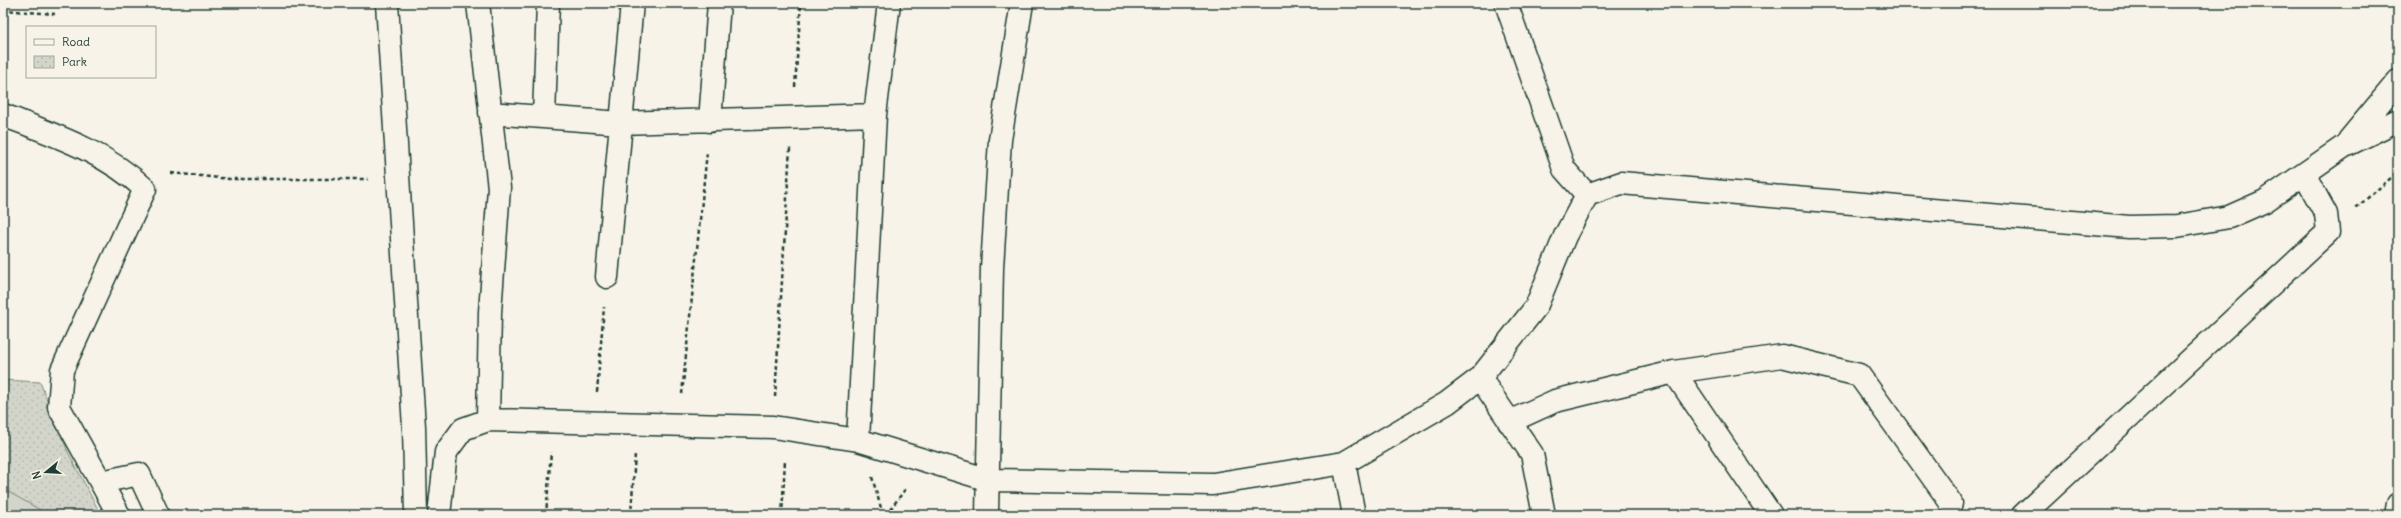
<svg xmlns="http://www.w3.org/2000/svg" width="2401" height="518" viewBox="0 0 2401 518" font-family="Delius,sans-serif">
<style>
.park{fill:url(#park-dots);stroke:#79897f}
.garden{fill:#d3d5ca;stroke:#79897f}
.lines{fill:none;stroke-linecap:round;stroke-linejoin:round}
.minor-casing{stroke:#1f3d34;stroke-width:25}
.path{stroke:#1f3d34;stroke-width:2.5;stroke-dasharray:4 3;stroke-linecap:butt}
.minor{stroke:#f7f3e8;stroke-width:22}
</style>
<defs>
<pattern id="park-dots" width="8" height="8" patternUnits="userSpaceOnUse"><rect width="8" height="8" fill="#d3d5ca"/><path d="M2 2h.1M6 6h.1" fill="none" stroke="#b5b8ae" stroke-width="1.8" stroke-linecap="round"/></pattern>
</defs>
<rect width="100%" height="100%" fill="#f7f3e8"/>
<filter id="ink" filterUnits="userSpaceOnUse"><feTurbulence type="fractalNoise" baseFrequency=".025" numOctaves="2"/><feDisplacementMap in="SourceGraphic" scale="8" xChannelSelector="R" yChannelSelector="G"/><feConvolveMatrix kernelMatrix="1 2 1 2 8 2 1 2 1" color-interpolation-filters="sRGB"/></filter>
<g filter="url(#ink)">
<path class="park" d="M3 380 40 382 68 452 101 515H3Z"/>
<path class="garden" d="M3 489 44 512 45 515H3Z"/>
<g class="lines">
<g class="minor-casing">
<path id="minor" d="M387 3 414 427 416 515
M478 3 499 188 490 312 488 420
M1506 3 1564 169 1587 195
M490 113 621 123 875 115
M3 115C52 134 106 152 145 189L62 370 59 407 119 515
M544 117 548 3
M710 121 719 3
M2349 140 2398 81
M607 277 632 3
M1674 372 1771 515
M1480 378 1532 454 1544 515
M1509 422 1555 401 1674 372 1782 356 1859 375 1951 503
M858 440 875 115 889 3
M1344 463 1354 515
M101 482 139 474 158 515
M439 515 446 452 463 429 488 420 773 427 858 440 989 480 1213 484 1344 463 1447 403 1480 378 1536 307 1565 236 1587 195 1621 183 2129 227 2177 226 2229 217 2265 201 2343 147 2398 120
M987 515 992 268 1000 140 1022 3
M2023 515 2328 232 2326 214 2304 174
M2396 515 2398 504"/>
</g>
<path class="path" d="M3 10 55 14
M795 87 801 3
M171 173 230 179H368
M2356 208 2398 172
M597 392 604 307
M682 394 707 152
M775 397 790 148
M872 477 883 515
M546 515 551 452
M631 515 635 454
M782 515 785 460
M886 515 907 487"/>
<use href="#minor" class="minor"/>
</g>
</g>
<rect width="2401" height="518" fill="none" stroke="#f7f3e8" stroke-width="16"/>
<rect x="8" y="8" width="2385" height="502" fill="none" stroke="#1f3d34" stroke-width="1.5" filter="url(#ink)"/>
<rect x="26" y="26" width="130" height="52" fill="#f7f3e8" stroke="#a1aaa0"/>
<rect x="34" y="39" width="20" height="6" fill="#f7f3e8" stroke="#a1aaa0"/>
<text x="62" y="46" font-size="12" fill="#1f3d34">Road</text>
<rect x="34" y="56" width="20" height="12" fill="url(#park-dots)" stroke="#a1aaa0"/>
<text x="62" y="66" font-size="12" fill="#1f3d34">Park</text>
<g transform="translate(46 472) rotate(252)" stroke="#f7f3e8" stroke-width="3" paint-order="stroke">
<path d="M0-3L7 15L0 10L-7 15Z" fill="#1f3d34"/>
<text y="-6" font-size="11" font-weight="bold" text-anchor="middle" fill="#1f3d34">N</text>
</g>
</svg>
